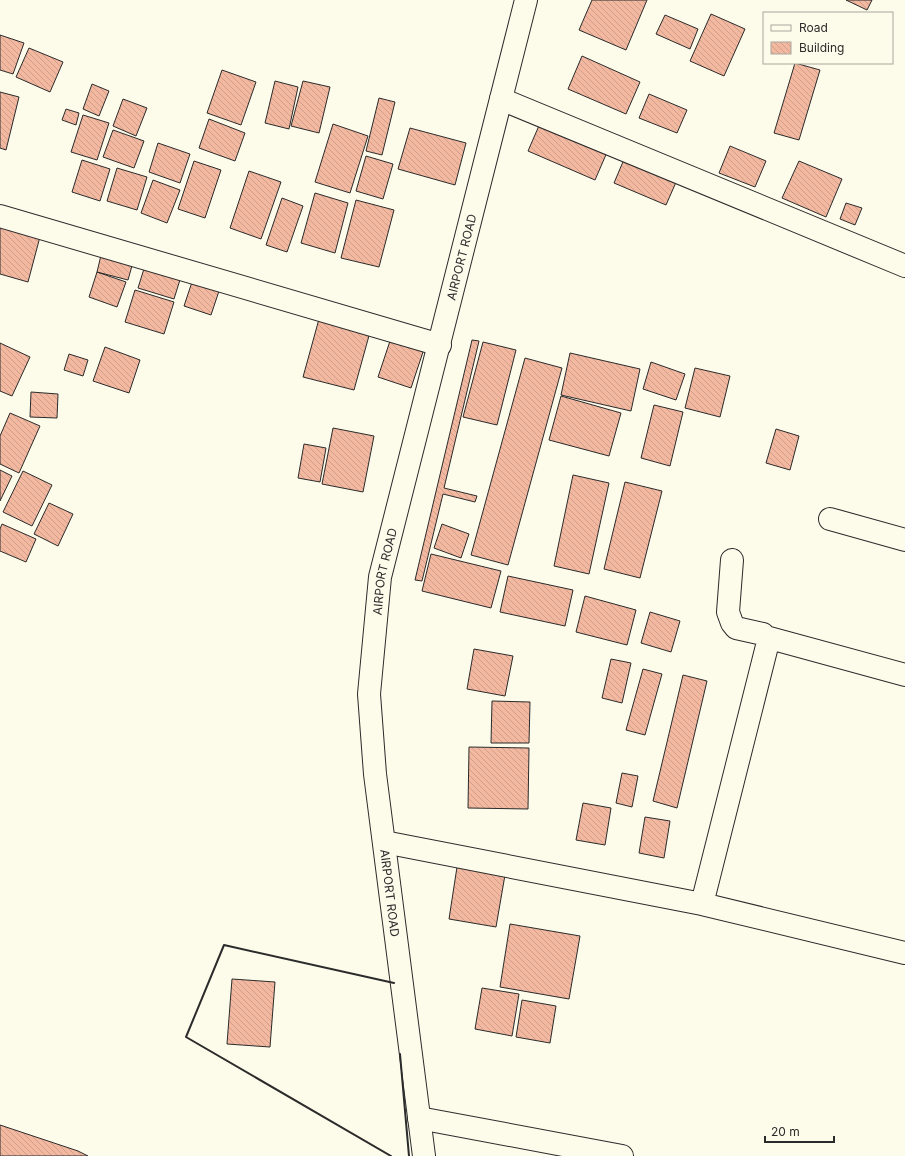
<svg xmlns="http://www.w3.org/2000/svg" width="905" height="1156" viewBox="0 0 905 1156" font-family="Inter,sans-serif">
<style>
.building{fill:url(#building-back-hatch);stroke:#2b2b2b}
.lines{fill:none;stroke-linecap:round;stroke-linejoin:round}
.minor-casing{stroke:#2b2b2b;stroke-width:24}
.major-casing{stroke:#2b2b2b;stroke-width:24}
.minor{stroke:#fdfbea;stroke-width:22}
.major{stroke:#fdfbea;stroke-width:22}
.wall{stroke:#2b2b2b;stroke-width:2}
.labels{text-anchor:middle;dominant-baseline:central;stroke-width:3;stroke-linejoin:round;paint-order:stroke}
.street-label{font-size:12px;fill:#2b2b2b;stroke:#fdfbea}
</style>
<defs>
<pattern id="building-back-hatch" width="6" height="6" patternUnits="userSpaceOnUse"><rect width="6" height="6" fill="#f2b8a0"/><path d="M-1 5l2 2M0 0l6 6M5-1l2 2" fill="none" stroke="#d09e8a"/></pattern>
</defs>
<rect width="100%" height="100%" fill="#fdfbea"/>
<path class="building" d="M592 0H647L626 50 579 30Z
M846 0H872L867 10Z
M711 14 745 29 724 76 690 61Z
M665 15 698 29 690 49 656 34Z
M0 35 24 43 13 74 0 70Z
M29 48 63 62 50 92 16 77Z
M582 56 640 82 626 114 568 89Z
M795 63 820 70 799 140 774 133Z
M222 70 256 82 241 125 207 113Z
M275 81 298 87 289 129 265 123Z
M303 81 330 87 319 133 291 126Z
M92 84 109 91 99 116 83 109Z
M0 92 19 97 6 150 0 148Z
M649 94 687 110 677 133 639 118Z
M379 98 395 102 382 155 366 151Z
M123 99 147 108 136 136 113 126Z
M66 109 79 113 76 125 62 120Z
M83 115 109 123 97 160 71 152Z
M209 119 245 133 235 161 199 148Z
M541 121 608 150 595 180 528 151Z
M333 124 368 136 350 193 315 182Z
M410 128 466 143 455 185 398 169Z
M113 130 144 141 134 168 103 157Z
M158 143 190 154 180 183 149 172Z
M730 146 766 161 755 187 719 173Z
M366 156 393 164 383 199 356 191Z
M625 157 677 180 666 205 614 183Z
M82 160 110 169 100 201 72 192Z
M194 161 221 170 205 218 178 209Z
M799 161 842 179 826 217 782 198Z
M117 168 147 177 137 210 107 201Z
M249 171 281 182 261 239 230 228Z
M153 180 180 190 167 223 141 213Z
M315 193 348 203 335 253 301 243Z
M282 198 303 206 287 252 266 245Z
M356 200 394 210 379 267 341 258Z
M846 203 862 208 855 225 840 219Z
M0 222 41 233 28 282 0 274Z
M103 247 135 255 128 280 97 272Z
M147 259 183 270 174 299 138 288Z
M97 272 126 282 117 307 89 297Z
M194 276 221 285 211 315 184 306Z
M135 290 174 302 164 334 125 322Z
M319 319 370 332 354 390 303 377Z
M391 338 424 349 411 388 378 377Z
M472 340 479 341 444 488 477 496 475 502 443 494 422 581 415 580Z
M483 342 516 350 497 425 463 417Z
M0 343 30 357 12 396 0 391Z
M105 347 140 360 129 393 93 381Z
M570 353 640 369 631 411 561 395Z
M69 354 88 360 83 376 64 370Z
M525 358 562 368 508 565 471 555Z
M651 362 685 374 676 400 643 389Z
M695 368 730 376 720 417 685 408Z
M31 392 58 394 57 418 30 417Z
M561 396 621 413 609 456 549 440Z
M654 405 683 412 670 466 641 458Z
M10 413 40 426 19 473 0 464V436Z
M333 428 374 436 363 492 322 484Z
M776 429 799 436 790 470 766 463Z
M304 444 326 448 320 482 298 478Z
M0 470 12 476 0 501Z
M23 471 52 485 32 526 3 512Z
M573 475 609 483 589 574 554 566Z
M625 482 662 491 640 578 604 569Z
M49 503 73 514 58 546 34 534Z
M2 524 36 539 26 562 0 551V529Z
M442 524 469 534 461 558 434 548Z
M431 554 501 571 491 608 422 591Z
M508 576 573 590 565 626 500 612Z
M585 596 636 610 627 645 576 632Z
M650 612 680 621 671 652 641 643Z
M474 649 513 656 505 696 467 689Z
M611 659 631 663 622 703 602 698Z
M643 669 662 674 645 735 626 730Z
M683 675 707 681 677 808 653 801Z
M492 701 530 702 529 743H491Z
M469 747 529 748 528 809 468 808Z
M622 773 638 776 632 807 616 803Z
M583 803 611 808 605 845 576 840Z
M645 817 670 821 664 858 639 853Z
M457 867 505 875 496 927 449 919Z
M510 924 580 936 569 999 500 987Z
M232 979 275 982 270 1047 227 1044Z
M482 988 519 994 512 1036 475 1029Z
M522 1000 556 1006 550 1043 516 1037Z
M0 1125 78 1151 88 1156H0Z"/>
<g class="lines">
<g class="minor-casing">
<path id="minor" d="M501 99 905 266
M0 216 440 345
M830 519 905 540
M766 637 905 675
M384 842 702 904 905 953
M702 904 768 642 763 634 736 628 732 623 728 612 732 560
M419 1118 622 1156"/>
</g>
<g class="major-casing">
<g id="major">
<path id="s1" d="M424 1156 375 774 369 694 380 577 526 0"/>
</g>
</g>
<use href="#minor" class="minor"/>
<use href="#major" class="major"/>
<path class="wall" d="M400 1054 409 1156
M391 1156 186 1037 224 945 394 983"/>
</g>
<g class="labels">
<g class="street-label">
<text stroke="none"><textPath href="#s1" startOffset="913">AIRPORT ROAD</textPath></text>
<text stroke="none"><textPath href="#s1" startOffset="589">AIRPORT ROAD</textPath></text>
<text transform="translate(390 893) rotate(83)">AIRPORT ROAD</text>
</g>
</g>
<rect x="763" y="12" width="130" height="52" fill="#fdfbea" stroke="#a9a89e"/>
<rect x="771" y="25" width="20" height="6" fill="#fdfbea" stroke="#a9a89e"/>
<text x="799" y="32" font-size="12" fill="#2b2b2b">Road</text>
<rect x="771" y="42" width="20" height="12" fill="url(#building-back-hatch)" stroke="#a9a89e"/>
<text x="799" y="52" font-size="12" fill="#2b2b2b">Building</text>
<path d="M765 1136v6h69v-6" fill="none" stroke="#2b2b2b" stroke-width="2"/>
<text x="771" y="1136" font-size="12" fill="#2b2b2b" stroke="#fdfbea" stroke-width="3" paint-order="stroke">20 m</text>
</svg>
